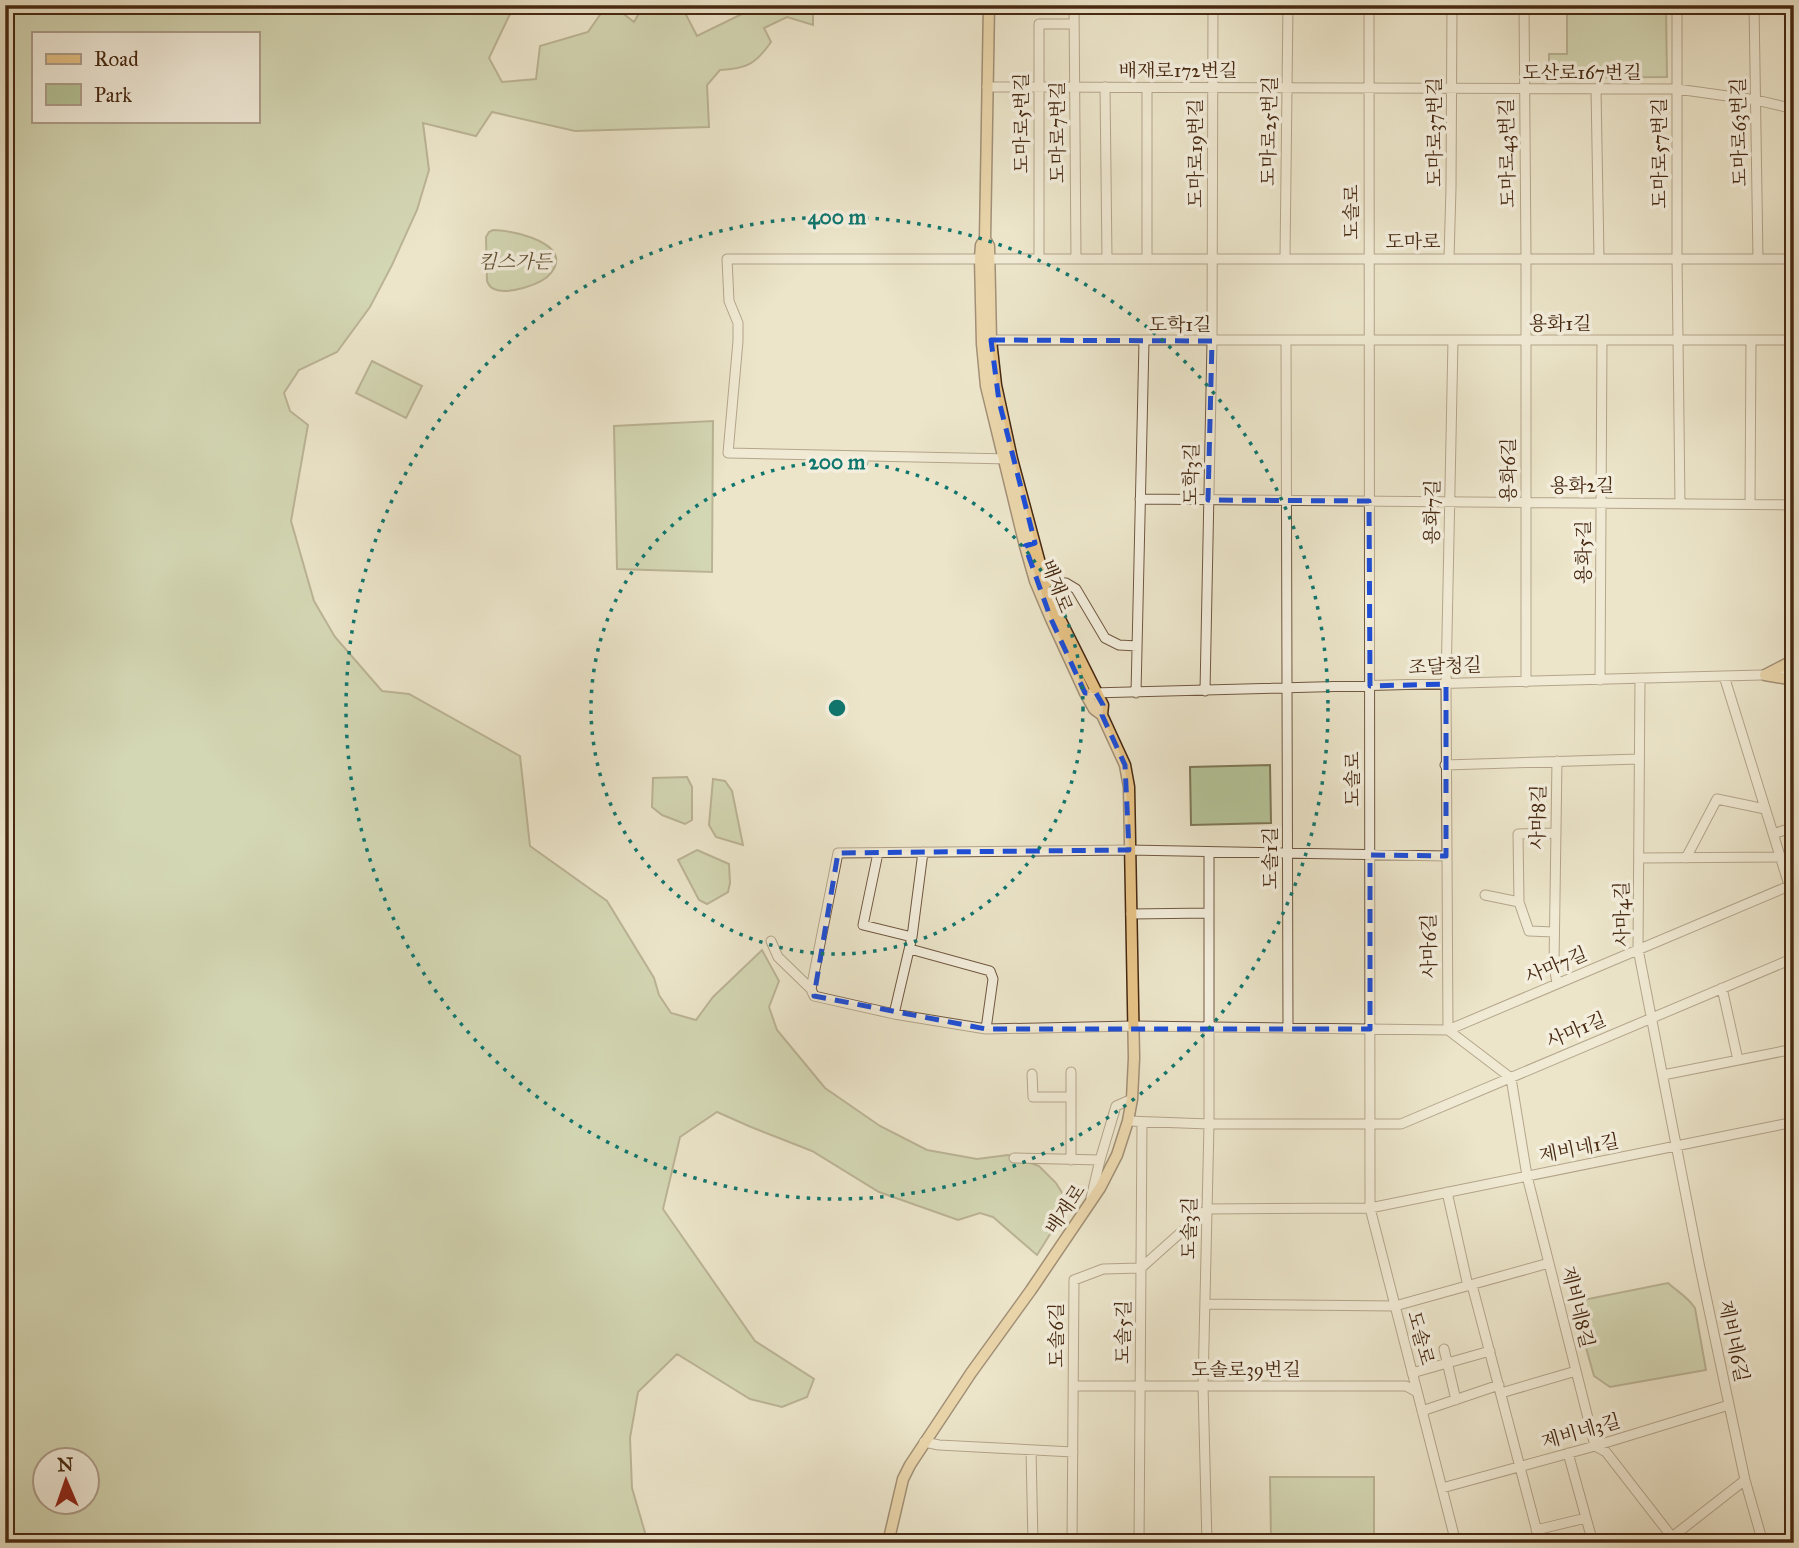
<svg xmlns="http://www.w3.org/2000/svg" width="1799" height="1548" viewBox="0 0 1799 1548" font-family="'IM FELL Great Primer','Noto Serif KR',serif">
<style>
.green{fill:#b5c599;stroke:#7e7756;stroke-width:2;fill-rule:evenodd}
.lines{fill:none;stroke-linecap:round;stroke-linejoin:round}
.minor-casing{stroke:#705840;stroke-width:11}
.major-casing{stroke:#472912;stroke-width:13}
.minor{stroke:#f3eedd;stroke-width:9}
.major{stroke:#e6c285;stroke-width:10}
.marked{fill:none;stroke:#1d4ed8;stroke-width:5;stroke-dasharray:14 9;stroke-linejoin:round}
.ring{fill:none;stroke:#0f766e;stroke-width:3.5;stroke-dasharray:3.5 7}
.labels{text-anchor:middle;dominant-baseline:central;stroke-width:7;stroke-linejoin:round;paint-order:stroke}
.street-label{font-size:19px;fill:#472912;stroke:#f3eedd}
.park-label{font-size:19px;font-style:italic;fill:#625034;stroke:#f3eedd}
.centre{fill:#0f766e;stroke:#f3eedd;stroke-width:3.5}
.ring-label{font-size:21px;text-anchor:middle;font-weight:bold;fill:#0f766e;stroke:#f3eedd;stroke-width:7;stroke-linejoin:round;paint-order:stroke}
</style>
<rect width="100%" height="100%" fill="#ece5ca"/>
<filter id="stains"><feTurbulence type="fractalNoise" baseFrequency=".00286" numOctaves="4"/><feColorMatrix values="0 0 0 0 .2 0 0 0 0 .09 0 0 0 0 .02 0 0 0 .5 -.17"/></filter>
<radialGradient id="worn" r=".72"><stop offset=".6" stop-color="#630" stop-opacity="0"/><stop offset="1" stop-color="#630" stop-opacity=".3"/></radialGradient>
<path class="green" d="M5 5H518L509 16 489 58 502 82 536 79 540 46 588 32 602 12 616 8 634 22 644 5H681L697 36 742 14 744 5H813V25L787 17 764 28 771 42C756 64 746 69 720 70L707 85 709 127 575 131 492 112 476 136 423 123 429 170 417 210 392 265 370 307 337 352 299 370 284 393 290 411 308 425 291 521 314 601 335 637 382 691 409 694 520 756 530 846 607 901 654 978 659 995 671 1013 696 1020 713 997 762 950 779 981 769 1007 777 1030 825 1088 880 1126 927 1150 977 1159 1008 1155 1039 1166 1056 1183 1069 1204 1037 1255 993 1217 980 1213 958 1220 879 1192 812 1151 751 1127 717 1112 680 1137 663 1209 755 1341 814 1379 807 1397 782 1407 750 1399 677 1354 638 1392 630 1438 632 1488 648 1543H5ZM33 33H257V121H33ZM46 1460H88V1502H46Z
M1567 5H1666L1667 77 1549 78V54H1567Z
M493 230C511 230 575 243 551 273 542 285 507 295 494 289 489 287 489 285 487 281L486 237 489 232Z
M372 361 422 386 406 418 356 393Z
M713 421 712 572 617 569 614 426Z
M1270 765 1271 823 1191 825 1190 767Z
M687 777 692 787V820L685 824 662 815 652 807 653 778Z
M713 779 725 781 732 791 743 845 716 837 709 825Z
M697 850 729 864 730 883 728 892 707 904 699 900 678 860Z
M1668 1283C1678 1292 1688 1297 1695 1308L1706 1370 1610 1387 1594 1376 1573 1302Z
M1270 1477H1374V1534L1271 1540Z"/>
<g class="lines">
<g class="minor-casing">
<path id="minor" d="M1074 5 1076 258
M1369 5 1370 1208 1456 1543
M1524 5 1526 258V682
M1677 5V258L1680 504
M1754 5 1758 259
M987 87 1677 89 1756 100 1794 109
M1105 87 1107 258
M1596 89 1599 258
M1039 258V24H1074
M1147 258V88
M1285 258 1288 5
M1449 258 1451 188 1452 5
M991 340H1794
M1453 340 1446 684 1448 1030 1511 1078 1527 1176 1595 1446 1606 1452 1672 1537 1674 1543
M1286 341 1288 1028
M1010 459 728 453 738 341V323L729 301 727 259H1794
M1140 499 1794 505
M1750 504 1751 340
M1045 582 1066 583 1076 589 1105 638 1119 645 1137 646
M1724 676 1794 901
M1640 678 1638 949 1699 1263 1745 1480 1763 1543
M1600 680 1602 340
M1205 691 1212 341 1213 5
M1092 693 1794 674
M1136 693 1144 341
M1557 761 1554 966 1557 983
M1445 765 1639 759
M1773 834 1794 827
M878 853 863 925 912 937
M1639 858 1780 857
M1686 858 1717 799 1765 809
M1485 895 1519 902
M1131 914 1209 913
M1554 932 1529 931 1519 902 1518 834 1556 833
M771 941 778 957 811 989 814 996 894 1014 986 1029 1133 1026 1448 1030 1789 886
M910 949 990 971 993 979 986 1029
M1722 988 1738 1060
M811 989 838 853 1129 850 1446 856
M894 1014 912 937 923 852
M1071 1072V1160
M1032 1074 1033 1097H1071
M1663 1075 1794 1049
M1128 1121 1209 1124H1401L1794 958
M1014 1158 1100 1160
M1447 1192 1468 1286
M1091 1198 1100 1160 1116 1106 1132 1099
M1472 1285 1540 1543
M1205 1304 1395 1306 1549 1263
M1444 1349 1456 1400
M1412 1373 1490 1351
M1073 1386H1406L1417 1392
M1501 1393 1576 1371
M1422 1411 1499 1385
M924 1442 939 1445 1073 1452
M1031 1450 1033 1543
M1568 1453 1593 1543
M1442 1488 1595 1446 1729 1405
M1536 1530 1586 1518
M888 1542 903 1543
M1072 1543 1074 1280 1103 1269 1141 1268 1207 1209 1370 1208 1794 1122
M1139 1543 1142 1123
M1207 1543 1203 1386 1209 1124V852
M1655 1543 1672 1537 1745 1480"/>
</g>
<g class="major-casing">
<path id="major" d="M989 5 985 239 989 246 991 340 996 385 1012 459 1045 582 1052 600 1060 619 1103 705 1102 715
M1765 675 1794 660
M1765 675 1794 680
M888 1543 903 1479 910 1465 971 1373 1031 1290 1100 1188 1117 1155 1128 1121 1132 1099 1134 1058 1129 787 1125 765 1102 715 1094 709 1085 693 1051 619 1035 581 1025 546 986 386 982 344 980 258 981 245 985 239"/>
</g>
<use href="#minor" class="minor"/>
<use href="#major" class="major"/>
</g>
<path d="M0 0H1799V1548H0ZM991 340 1212 341 1208 500 1369 501 1370 686 1446 684V856L1370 855V1029H986L814 996 838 853 1129 850 1125 765 1102 715 1103 705 1096 693H1085L1051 619 1025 546 1035 543 999 401Z" fill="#ece5ca" fill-opacity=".55" fill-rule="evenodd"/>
<path class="marked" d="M991 340 1212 341 1208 500 1369 501 1370 686 1446 684V856L1370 855V1029H986L814 996 838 853 1129 850 1125 765 1102 715 1103 705 1096 693H1085L1051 619 1025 546 1035 543 999 401Z"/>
<g class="ring">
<circle cx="837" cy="708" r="246"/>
<circle cx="837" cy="708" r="491"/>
</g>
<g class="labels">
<g class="street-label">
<text x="1178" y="70">배재로172번길</text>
<text x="1582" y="72">도산로167번길</text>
<text transform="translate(1021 123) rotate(-90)">도마로5번길</text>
<text transform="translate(1269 131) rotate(-89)">도마로25번길</text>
<text transform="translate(1057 132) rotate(-90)">도마로7번길</text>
<text transform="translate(1434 132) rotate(-90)">도마로37번길</text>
<text transform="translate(1739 132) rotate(-91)">도마로63번길</text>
<text transform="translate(1195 153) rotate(-90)">도마로19번길</text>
<text transform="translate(1507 153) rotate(-91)">도마로43번길</text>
<text transform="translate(1659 153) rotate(-90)">도마로57번길</text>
<text transform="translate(1351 212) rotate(-90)">도솔로</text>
<text x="1413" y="241">도마로</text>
<text x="1560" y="323">용화1길</text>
<text x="1180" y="324">도학1길</text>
<text transform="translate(1508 470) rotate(-90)">용화6길</text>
<text transform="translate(1191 474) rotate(-89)">도학3길</text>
<text x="1582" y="485">용화2길</text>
<text transform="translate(1432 512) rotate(-89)">용화7길</text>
<text transform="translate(1583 552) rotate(-90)">용화5길</text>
<text transform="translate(1057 586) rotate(69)">배재로</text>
<text transform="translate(1445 666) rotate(-2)">조달청길</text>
<text transform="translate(1352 779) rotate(-90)">도솔로</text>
<text transform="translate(1538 817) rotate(-89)">사마8길</text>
<text transform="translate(1270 858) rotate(-90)">도솔1길</text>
<text transform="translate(1622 914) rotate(-91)">사마4길</text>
<text transform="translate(1429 946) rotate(-91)">사마6길</text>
<text transform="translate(1556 965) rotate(-23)">사마7길</text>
<text transform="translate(1576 1030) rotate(-23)">사마1길</text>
<text transform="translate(1579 1148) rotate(-11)">제비네1길</text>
<text transform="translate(1065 1209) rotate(-56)">배재로</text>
<text transform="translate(1189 1228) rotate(-89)">도솔3길</text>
<text transform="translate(1578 1307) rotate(76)">제비네8길</text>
<text transform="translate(1123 1332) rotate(-89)">도솔5길</text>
<text transform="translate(1056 1335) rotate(-90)">도솔6길</text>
<text transform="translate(1421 1338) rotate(75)">도솔로</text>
<text transform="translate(1734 1341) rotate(78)">제비네6길</text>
<text x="1246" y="1369">도솔로39번길</text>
<text transform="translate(1581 1431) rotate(-16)">제비네3길</text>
</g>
<g class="park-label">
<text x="515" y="261">킴스가든</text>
</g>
</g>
<circle cx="837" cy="708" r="10" class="centre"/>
<g class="ring-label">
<text x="837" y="224">400 m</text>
<text x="837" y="469">200 m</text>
</g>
<rect width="1799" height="1548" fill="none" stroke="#ece5ca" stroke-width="28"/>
<rect x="7" y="7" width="1785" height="1534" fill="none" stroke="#472912" stroke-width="3.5"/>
<rect x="14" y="14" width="1771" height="1520" fill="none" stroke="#472912" stroke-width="2"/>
<rect x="32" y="32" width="228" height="91" fill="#f3eedd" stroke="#ae9f8c" stroke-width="2"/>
<rect x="46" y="54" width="35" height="10" fill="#e6c285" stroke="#ae9f8c" stroke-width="2"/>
<text x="94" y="66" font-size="21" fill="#472912">Road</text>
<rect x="46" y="84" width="35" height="21" fill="#b5c599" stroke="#ae9f8c" stroke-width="2"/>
<text x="94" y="102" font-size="21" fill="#472912">Park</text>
<g transform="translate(66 1481) rotate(358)"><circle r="33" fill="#f3eedd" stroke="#ae9f8c" stroke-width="2"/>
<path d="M0-5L12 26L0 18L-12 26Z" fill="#8f2418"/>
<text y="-10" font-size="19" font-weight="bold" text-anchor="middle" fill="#472912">N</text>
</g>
<rect width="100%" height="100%" filter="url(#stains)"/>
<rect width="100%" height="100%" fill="url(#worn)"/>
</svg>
